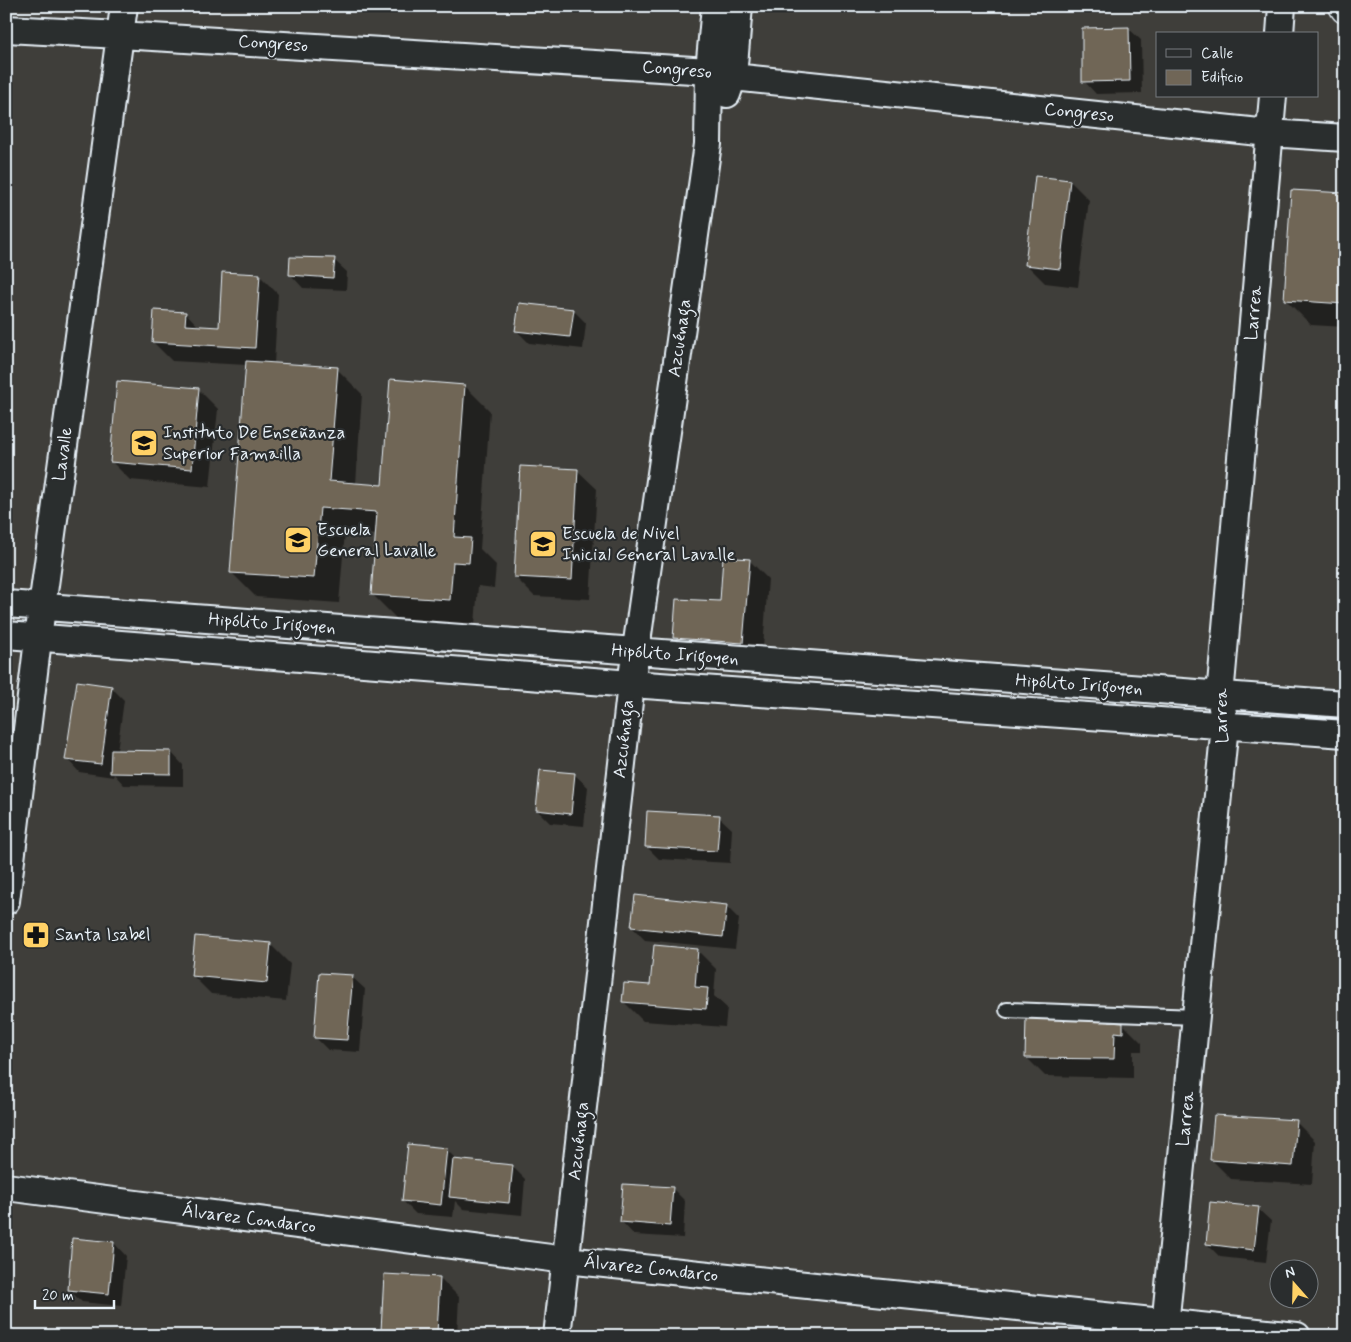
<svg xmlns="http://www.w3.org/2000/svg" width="1351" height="1342" viewBox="0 0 1351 1342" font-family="Mynerve,sans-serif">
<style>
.shadow{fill:#0007}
.building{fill:#706657;stroke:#e8f1f8}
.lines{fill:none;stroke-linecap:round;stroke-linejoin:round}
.lane-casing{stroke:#e8f1f8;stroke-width:18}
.street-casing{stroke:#e8f1f8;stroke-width:30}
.secondary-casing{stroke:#e8f1f8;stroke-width:31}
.lane{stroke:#2a2d2e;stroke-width:14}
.street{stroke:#2a2d2e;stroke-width:26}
.secondary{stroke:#2a2d2e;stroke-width:28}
.labels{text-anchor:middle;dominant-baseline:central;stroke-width:4.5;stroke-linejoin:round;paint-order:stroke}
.street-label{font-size:18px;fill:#e8f1f8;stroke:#2a2d2e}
.poi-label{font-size:18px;fill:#e8f1f8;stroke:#2a2d2e;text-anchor:start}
</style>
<rect width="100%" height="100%" fill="#3f3e3a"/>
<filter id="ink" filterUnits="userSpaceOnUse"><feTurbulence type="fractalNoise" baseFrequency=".02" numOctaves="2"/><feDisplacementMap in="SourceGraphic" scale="10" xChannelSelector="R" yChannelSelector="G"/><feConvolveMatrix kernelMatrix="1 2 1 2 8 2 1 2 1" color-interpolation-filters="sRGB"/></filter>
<g filter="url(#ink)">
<path class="shadow" d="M1128 28 1141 40 1142 93 1096 94 1084 81Z
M1070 181 1089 200 1078 287 1045 283 1026 264Z
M1345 195V327L1311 325 1286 300Z
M334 260 347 272 346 290 303 288 291 275Z
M259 275 278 294 274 364 337 369 362 394 356 484 383 486 465 386 490 411 480 549 496 565 494 588 478 586 475 625 397 619 372 594 377 535 345 532 339 603 256 597 231 572 247 365 172 361 153 342 186 313 199 327 220 328Z
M573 310 586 323 583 349 529 343 516 330Z
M199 390 218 409 210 487 130 480 111 461Z
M577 470 597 489 590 599 534 596 515 577Z
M749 560 768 579 762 662 693 657 674 637 721 603Z
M111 687 124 700 117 751 171 752 183 765V786L124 785 114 774 113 777 79 772 67 759Z
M541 772 575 775 588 787 584 826 550 823 537 810Z
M719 817 732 829 730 863 659 859 646 846Z
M726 906 739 919 735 949 645 940 632 927Z
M270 944 290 964 286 1001 211 994 192 975Z
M697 950 716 969 714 996 727 1008 725 1027 643 1021 624 1002 651 986Z
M352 977 365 989 360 1052 328 1050 316 1038Z
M1109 1021 1112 1024H1123L1142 1043V1051H1133V1078L1045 1076 1026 1057Z
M1296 1122 1315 1141 1312 1184 1231 1179 1212 1160Z
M446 1149 458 1161 513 1167 525 1179 522 1215 463 1209 455 1201 453 1217 416 1214 403 1201Z
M673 1189 685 1201 683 1238 634 1235 622 1222Z
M1258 1209 1271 1221 1266 1262 1220 1257 1207 1244Z
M114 1243 126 1256 121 1306 82 1302 69 1290Z
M440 1278 459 1297 457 1336H388L382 1330Z"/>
<path class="building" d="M1129 27 1130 81 1082 82V28Z
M1035 176 1070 180 1060 269 1025 265Z
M1291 190 1345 193V304L1284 300Z
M290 257 335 258 333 278 289 275Z
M222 272 260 274 255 348 152 342 154 310 186 312 185 325 219 327Z
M519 303 574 309 570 337 515 331Z
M246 361 338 367 329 481 382 485 390 379 465 385 454 537 471 538 469 563 453 562 450 600 371 595 377 512 320 508 314 578 230 573Z
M117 381 199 388 192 469 110 462Z
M520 466 578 469 572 580 514 577Z
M723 557 750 559 743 643 673 638 676 599 720 601Z
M77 681 112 686 101 764 65 760Z
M111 750 171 751V774L110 773Z
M540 770 575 773 571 814 536 810Z
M647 811 720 815 717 851 645 847Z
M635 895 727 905 723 937 631 927Z
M195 936 271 943 267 983 191 976Z
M654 945 698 949 695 987 708 988 706 1009 622 1002 624 983 650 985Z
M319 973 353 975 347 1040 314 1038Z
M1026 1018 1109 1019V1022L1123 1023V1033L1115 1032 1114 1059 1025 1058Z
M1214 1115 1297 1120 1293 1166 1210 1160Z
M408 1144 447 1148 441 1205 402 1201Z
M453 1159 513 1165 509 1203 449 1197Z
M623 1184 673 1187 670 1226 620 1222Z
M1210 1202 1259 1207 1254 1250 1206 1244Z
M72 1238 114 1242 109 1294 68 1290Z
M384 1274 440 1277 437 1334 381 1331Z"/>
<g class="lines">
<g class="lane-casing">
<path id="lane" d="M1007 1010 1196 1017"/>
</g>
<g class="street-casing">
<path id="street" d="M6 29 120 35 709 71 733 77 1269 133 1345 138
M1280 34 1282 6
M727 94 733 77 739 6
M6 604 1345 704
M6 635 631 684 1345 734
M6 901 42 607 124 6
M6 1187 566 1260 1297 1336
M557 1336 631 684 708 144 709 71 715 6
M1164 1336 1225 725 1220 696 1273 96"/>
</g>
<g class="secondary-casing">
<path id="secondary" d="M1343 6 1345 9"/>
</g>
<use href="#lane" class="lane"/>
<use href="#street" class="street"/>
<use href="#secondary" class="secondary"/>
</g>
</g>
<defs>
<g id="university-square" transform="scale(1.4375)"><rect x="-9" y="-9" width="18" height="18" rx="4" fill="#ffd166" stroke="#2a2d2e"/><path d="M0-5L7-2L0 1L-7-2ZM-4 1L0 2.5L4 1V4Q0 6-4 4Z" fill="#111"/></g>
<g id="school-square" transform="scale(1.4375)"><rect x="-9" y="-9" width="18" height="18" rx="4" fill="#ffd166" stroke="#2a2d2e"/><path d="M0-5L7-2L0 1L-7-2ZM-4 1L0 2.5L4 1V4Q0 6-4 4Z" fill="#111"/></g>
<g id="pharmacy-square" transform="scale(1.4375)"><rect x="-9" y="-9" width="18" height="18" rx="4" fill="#ffd166" stroke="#2a2d2e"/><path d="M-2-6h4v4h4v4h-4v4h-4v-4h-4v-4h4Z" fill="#111"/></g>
</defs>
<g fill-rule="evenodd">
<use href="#university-square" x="144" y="443"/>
<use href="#school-square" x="298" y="540"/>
<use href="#school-square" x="543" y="544"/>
<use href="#pharmacy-square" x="36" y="935"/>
</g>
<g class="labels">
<g class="street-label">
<text transform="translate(273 44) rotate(4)">Congreso</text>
<text transform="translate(677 70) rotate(5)">Congreso</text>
<text transform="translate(1079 113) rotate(6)">Congreso</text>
<text transform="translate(1254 313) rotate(-85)">Larrea</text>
<text transform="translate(680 338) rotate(-82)">Azcuénaga</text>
<text transform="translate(63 454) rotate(-82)">Lavalle</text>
<text transform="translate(272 624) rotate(4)">Hipólito Irigoyen</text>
<text transform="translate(675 655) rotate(4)">Hipólito Irigoyen</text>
<text transform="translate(1079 685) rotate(4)">Hipólito Irigoyen</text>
<text transform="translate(1222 716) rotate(-90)">Larrea</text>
<text transform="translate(624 739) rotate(-84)">Azcuénaga</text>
<text transform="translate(1186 1119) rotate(-84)">Larrea</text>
<text transform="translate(579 1141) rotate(-84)">Azcuénaga</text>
<text transform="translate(249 1219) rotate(7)">Álvarez Condarco</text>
<text transform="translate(651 1269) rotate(6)">Álvarez Condarco</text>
</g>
<g class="poi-label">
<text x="163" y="433">Instituto De Enseñanza<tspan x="163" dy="21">Superior Famailla</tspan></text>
<text x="317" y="530">Escuela<tspan x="317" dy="21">General Lavalle</tspan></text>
<text x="562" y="534">Escuela de Nivel<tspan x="562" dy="21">Inicial General Lavalle</tspan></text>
<text x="55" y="935">Santa Isabel</text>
</g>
</g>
<rect width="1351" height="1342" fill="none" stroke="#2a2d2e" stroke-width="25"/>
<rect x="12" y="12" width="1326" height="1317" fill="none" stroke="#e8f1f8" stroke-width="2" filter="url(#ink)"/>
<rect x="1156" y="32" width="162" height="65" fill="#2a2d2e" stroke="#767b7f"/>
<rect x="1166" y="49" width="25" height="8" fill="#2a2d2e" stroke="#767b7f"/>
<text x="1201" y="58" font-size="15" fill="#e8f1f8">Calle</text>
<rect x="1166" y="70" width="25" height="15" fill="#706657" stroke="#767b7f"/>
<text x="1201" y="82" font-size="15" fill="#e8f1f8">Edificio</text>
<g transform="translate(1294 1284) rotate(340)"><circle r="24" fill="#2a2d2e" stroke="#767b7f"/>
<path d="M0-4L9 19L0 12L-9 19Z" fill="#ffd166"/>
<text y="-8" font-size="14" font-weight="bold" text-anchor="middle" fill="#e8f1f8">N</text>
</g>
<path d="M35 1300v8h79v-8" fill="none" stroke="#e8f1f8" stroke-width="2.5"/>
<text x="42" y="1300" font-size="15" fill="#e8f1f8" stroke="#2a2d2e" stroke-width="4" paint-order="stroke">20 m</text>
</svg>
